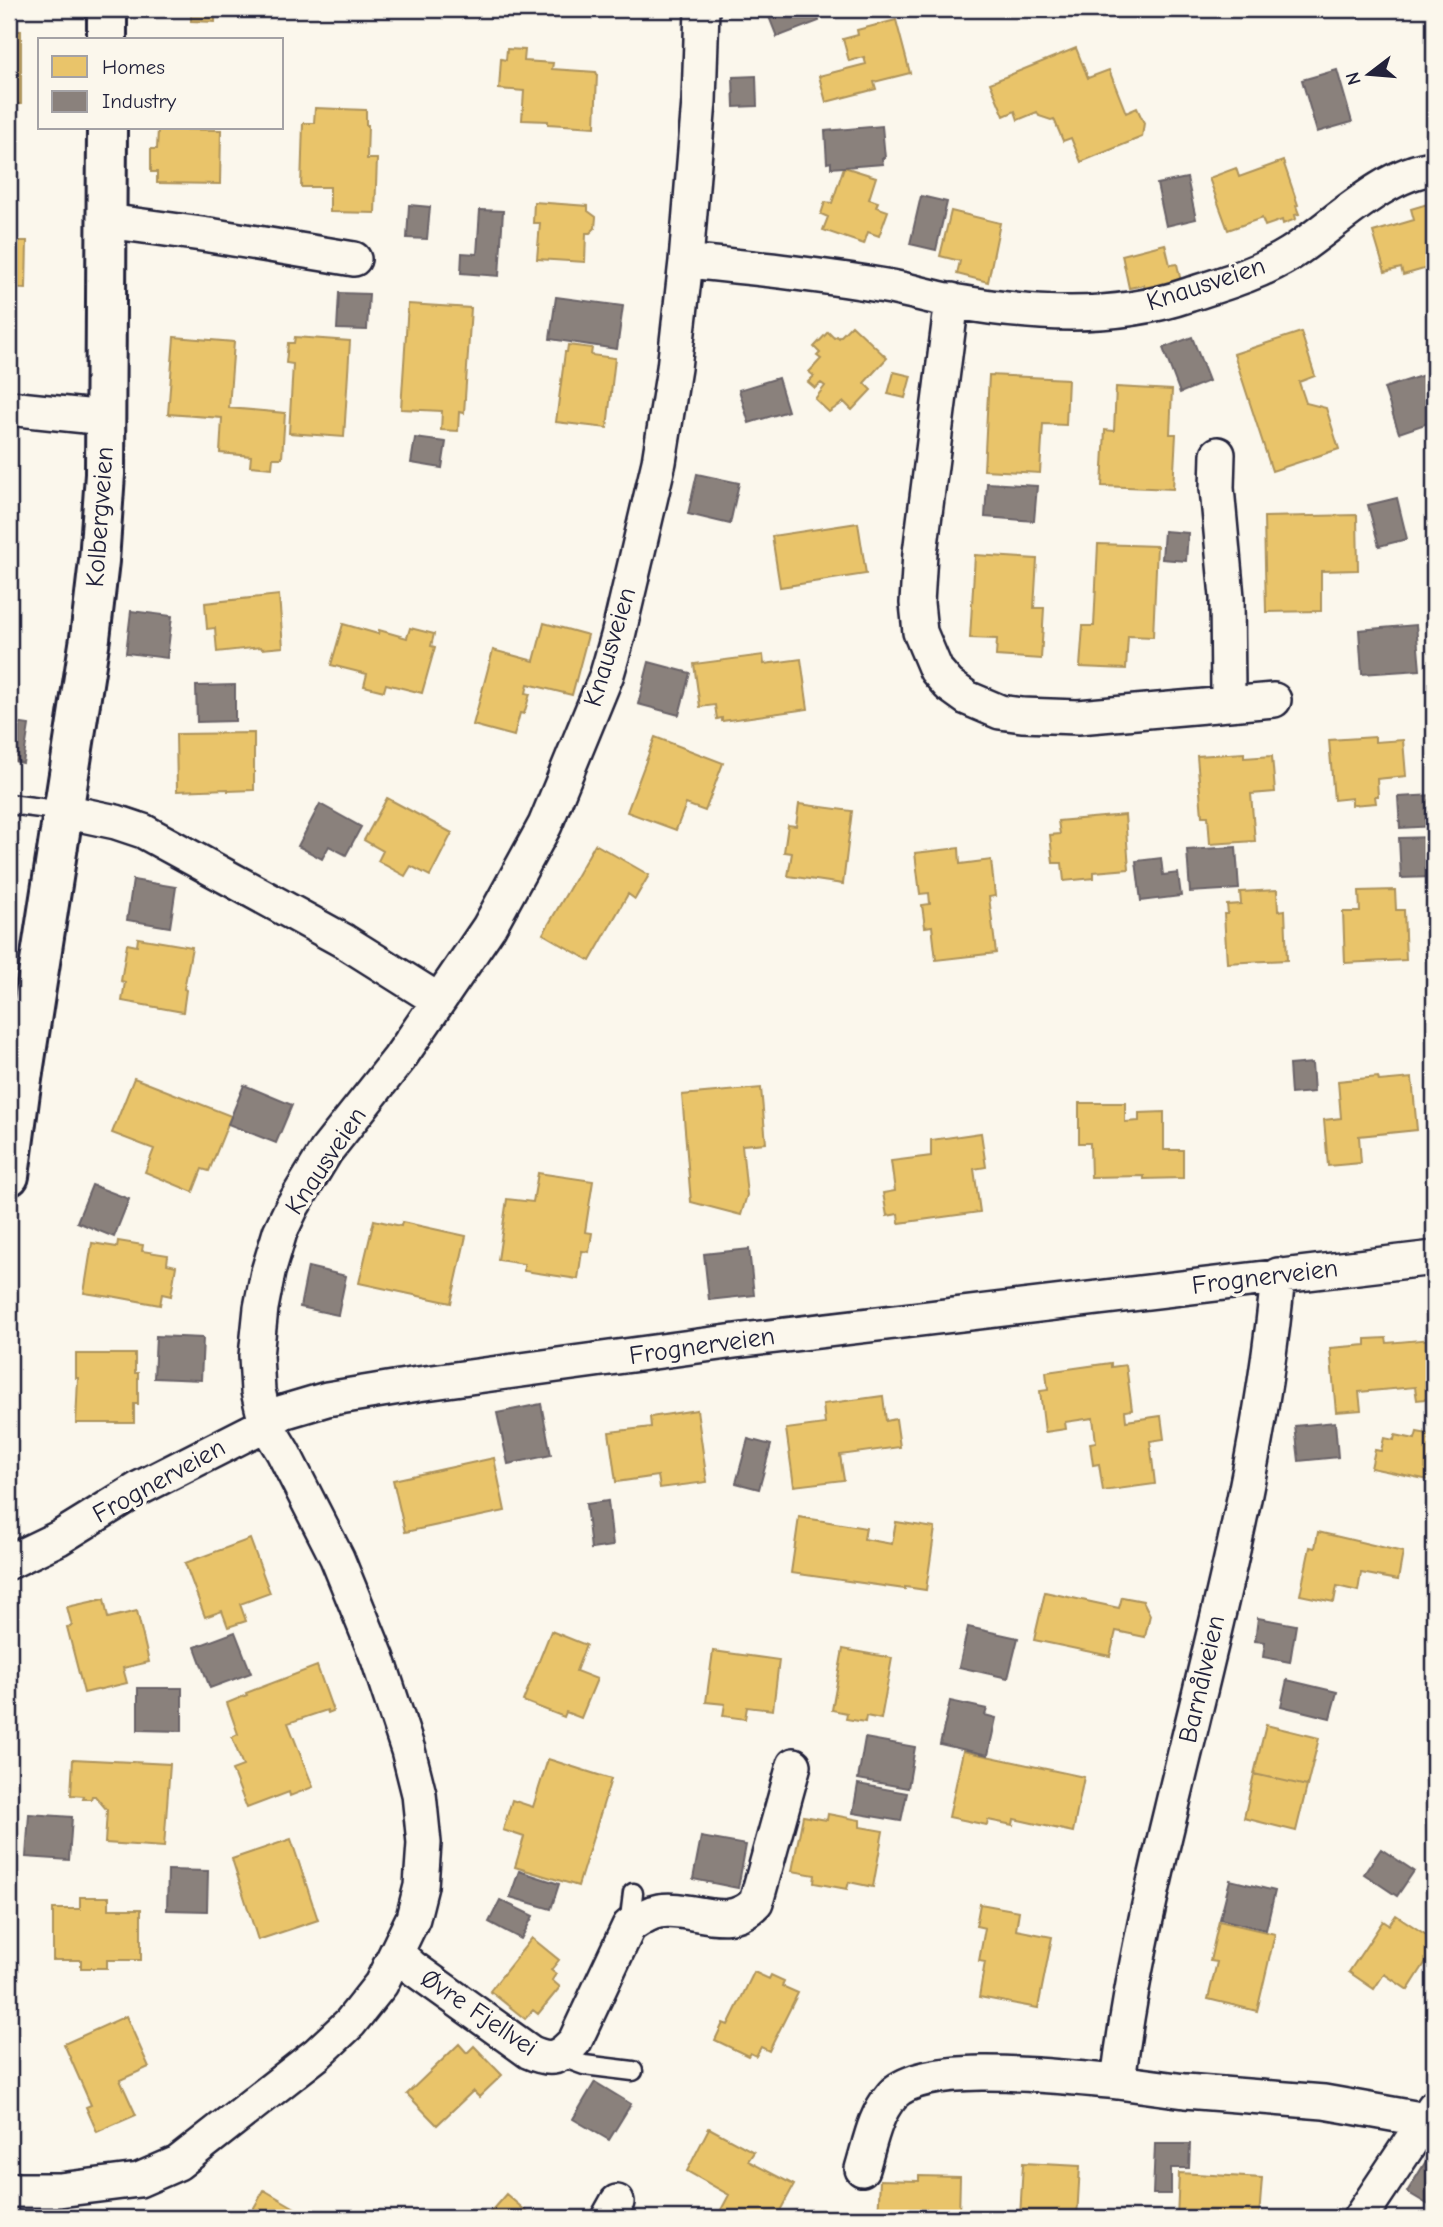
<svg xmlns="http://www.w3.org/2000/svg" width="1443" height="2227" viewBox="0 0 1443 2227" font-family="'Comic Neue',sans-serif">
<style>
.homes{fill:#e9c46a;stroke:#ad935c;stroke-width:2}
.industry{fill:#8a817c;stroke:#6b6468;stroke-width:2}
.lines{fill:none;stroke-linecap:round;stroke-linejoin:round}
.lane-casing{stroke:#22223b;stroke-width:23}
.street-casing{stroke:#22223b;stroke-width:38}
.secondary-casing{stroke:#22223b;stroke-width:44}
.lane{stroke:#fbf7ec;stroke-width:18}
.street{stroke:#fbf7ec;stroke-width:33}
.secondary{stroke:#fbf7ec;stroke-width:38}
.labels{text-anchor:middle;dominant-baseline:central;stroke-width:7;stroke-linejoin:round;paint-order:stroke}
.street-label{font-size:26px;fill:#22223b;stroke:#fbf7ec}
</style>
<rect width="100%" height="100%" fill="#fbf7ec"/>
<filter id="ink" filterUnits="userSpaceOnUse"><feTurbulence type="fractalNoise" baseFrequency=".0143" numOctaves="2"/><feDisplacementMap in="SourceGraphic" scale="14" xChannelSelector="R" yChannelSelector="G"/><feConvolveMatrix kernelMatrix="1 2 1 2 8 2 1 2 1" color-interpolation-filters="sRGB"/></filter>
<g filter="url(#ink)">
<path class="homes" d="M161 9H246V14L215 13V22L191 21V12L161 11Z
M896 20 910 73 874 82 876 89 826 102 819 76 866 64 864 57 849 61 843 39 858 35 857 30Z
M9 31H21V104H9Z
M1076 48 1088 78 1109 70 1126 113 1137 108 1144 123 1142 137 1081 162 1071 138 1063 141 1054 119 1051 120 1039 116 1037 112 1018 120 1015 111 1004 116 990 83Z
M507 49 525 50 524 61 553 63 552 69 596 72 597 74 595 127 548 124V121L522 120 524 91 499 89 501 59 506 60Z
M315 108 366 110V125H368L367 159H377L375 213 330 212V187H301L303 123H314Z
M158 129 221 130 220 184 157 183V172H151V149H157Z
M1283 161 1298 205 1296 206 1299 214 1295 215 1296 219 1283 224 1282 220 1265 226 1262 218 1228 230 1209 178 1236 168 1239 177Z
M844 167 876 177 869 199 878 202 876 207 888 211 879 236 868 232 864 244 823 230 828 217 821 214 825 202 832 203Z
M534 202 588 206V211L596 217 595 228 590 233H586L585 262 537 259 540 223H533Z
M1434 202V252L1429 254 1431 267 1403 275 1401 268 1385 272 1373 232 1414 220 1411 209Z
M951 211 1000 223 988 282 957 274 960 261 940 256Z
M9 237H11V241H27L26 289 9 288Z
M1165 244 1170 265 1177 264 1182 286 1146 294 1144 285 1129 288 1122 255Z
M408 304 471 308 464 413 459 412 458 431 441 430 442 411 401 409Z
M852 325 887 358 864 383 871 390 852 410 844 402 829 412 815 399 825 386 821 383 815 388 808 382 814 376 809 372 821 359 817 356 820 353 814 347 828 332 834 338 837 336 839 338Z
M1301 332 1315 376 1299 382 1306 403 1326 408 1339 449 1272 471 1234 354Z
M174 337 234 342 229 408 285 413 282 458H273L272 468 250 466 251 456 220 453 222 418 168 414Z
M295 337 350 341 344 437 289 433 293 364 286 363 288 343H294Z
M568 345 592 348 591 355 615 358 607 428 556 422 565 352H567Z
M894 372 911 376 905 398 888 394Z
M989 375 1068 379 1066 425 1043 424 1040 473 984 470Z
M1116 387 1172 390 1170 434H1176L1173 489 1102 486 1105 430 1114 431Z
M1357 515 1358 570 1321 571V611L1266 612 1264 517Z
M858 523 866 574 780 587 772 536Z
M1098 544 1157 546 1153 637 1128 636 1126 669 1080 667 1083 626H1094Z
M975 555 1037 559 1034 608H1044L1041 659 996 656 997 639 970 638Z
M279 595 283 647 262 649 261 647 217 652 215 628 207 629 205 603Z
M544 623 588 635 572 695 528 684 526 693 530 694 524 714 520 713 514 736 473 725 493 650 534 661Z
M343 624 378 634 379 630 407 638 410 628 434 634 431 646 435 647 422 693 386 684 384 691 364 686 367 674 331 665Z
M763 655 764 664 801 659 808 709 722 721V718L717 719 715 705 700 707 694 664Z
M254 733V790L228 791V789L177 791 176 734Z
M655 737 723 763 705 811 686 804 676 830 627 812Z
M1375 737V742L1403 740 1406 776 1377 779 1378 796H1375L1376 803 1352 805V798L1334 800 1329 740Z
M1244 753V758L1272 756 1275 792 1251 794 1255 841 1210 844 1208 816H1202L1197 756Z
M387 798 452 833 430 876 411 866 405 876 378 861 383 851 364 840Z
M799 804 852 811 843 884 788 876 792 853 784 852 788 825 796 826Z
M1125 815 1129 869 1094 872V878L1064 881 1062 863H1053L1050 835 1060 834 1058 821Z
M595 844 649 875 635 899 628 894 590 961 543 934Z
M959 848 960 864 991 860 995 896 989 897 996 953 936 960 932 926 925 927 922 905 930 904 929 893 920 894 915 853Z
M1277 890 1278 911 1285 910 1287 960 1227 963 1224 914H1228L1227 905 1241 904 1240 892Z
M1395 890 1396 910H1404L1406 960 1345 963 1343 912H1360L1359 891Z
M138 938 192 947 184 989 186 990 183 1012 122 1001 125 982 121 981 127 944 137 946Z
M1378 1077 1379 1081 1412 1078 1417 1130 1359 1136 1361 1163 1328 1166 1324 1120 1341 1118 1338 1081Z
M134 1078 231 1116 209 1171 202 1169 193 1192 145 1172 154 1149 112 1133Z
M761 1088 766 1143 742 1145 747 1195 741 1215 691 1202 682 1095Z
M1079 1103H1125V1122L1139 1121V1113L1164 1112V1150H1183V1178L1144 1179V1176L1091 1177 1090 1143H1079Z
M981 1133 986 1167 974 1169 980 1212 899 1223 898 1214 887 1216 883 1193 895 1191 891 1161 931 1156V1140Z
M538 1173 593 1181 585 1232 592 1233 589 1252 582 1251 578 1279 524 1271V1264L498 1260 507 1199 533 1202Z
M374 1220 401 1226 402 1222 466 1236 451 1303 359 1283Z
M118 1241 143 1245 142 1251 168 1255 167 1264 176 1266 171 1296 162 1294 160 1305 111 1296V1297L84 1293 92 1243 117 1247Z
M1386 1338 1387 1343 1432 1339 1434 1398 1417 1400 1415 1387 1359 1392 1361 1410 1336 1412 1330 1348 1366 1345V1339Z
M76 1354H135V1373H138V1404H134V1423H76L78 1378H76Z
M1111 1363V1367L1126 1365 1132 1410 1125 1411 1126 1421 1161 1416 1164 1439 1150 1441 1155 1484 1103 1491 1099 1464 1093 1465 1090 1443 1096 1442 1093 1418 1065 1422 1066 1429 1045 1432 1040 1391 1048 1390 1046 1372Z
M883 1396 886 1421 896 1419 900 1447 840 1455 844 1480 794 1486 786 1429 825 1424 823 1404Z
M697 1410 707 1482 660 1488 658 1476 616 1482 609 1432 651 1427 650 1417Z
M1417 1432 1434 1435V1481L1371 1468 1375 1450 1381 1451 1384 1438 1394 1440 1395 1435 1415 1439Z
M494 1458 505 1511 405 1532 393 1480Z
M799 1517 866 1528 864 1539 892 1544 896 1522 935 1528 926 1590 905 1587V1589L791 1573Z
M1318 1532 1403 1552 1398 1580 1361 1573 1358 1591 1337 1586 1334 1602 1300 1595 1310 1547 1315 1548Z
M250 1539 270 1593 240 1604 246 1621 228 1627 222 1611 205 1617 185 1563Z
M1045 1592 1119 1608 1122 1597 1143 1601 1150 1615 1145 1637 1116 1631 1110 1656 1034 1640Z
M104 1599 108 1618 137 1611 149 1662 123 1668 127 1683 84 1693 67 1627 72 1626 67 1607Z
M551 1631 586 1645 576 1671 597 1679 581 1718 566 1712 564 1717 523 1701Z
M843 1649 892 1658 881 1719 866 1716 865 1722 846 1719 847 1713 832 1710Z
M713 1651 779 1660 773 1710 747 1707 745 1719 723 1716 725 1704 706 1702Z
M317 1666 333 1711 328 1713 327 1710 288 1723 313 1787 290 1796 289 1792 247 1808 232 1770 243 1766 232 1737 238 1734 227 1703 247 1695 246 1693Z
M1266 1725 1319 1738 1307 1786 1254 1774Z
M963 1751 1084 1777 1073 1832 1014 1819 1013 1825 988 1820 987 1825 949 1817Z
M73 1759 170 1764 164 1847 105 1843 107 1810 95 1796H92L91 1799H83L84 1796 71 1795Z
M548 1759 611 1779 578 1886 515 1867 524 1837 503 1830 512 1800 533 1807Z
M1254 1774 1307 1786 1296 1831 1244 1818Z
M828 1814 860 1820V1827L883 1831 873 1887 849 1882 847 1889 814 1883 815 1875 792 1871 803 1816 827 1820Z
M291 1839 318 1920 258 1940 232 1859Z
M80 1897H109V1909H141V1960H107V1968H81V1960H53V1909H80Z
M980 1904 1019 1911 1016 1930 1052 1937 1038 2008 979 1997 985 1962 979 1961 985 1928 976 1926Z
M1396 1915 1434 1940V1949L1408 1990 1384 1974 1374 1989 1349 1972 1383 1921 1389 1925Z
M1219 1921 1275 1934 1257 2011 1208 1999 1217 1962 1210 1961Z
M532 1938 559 1960 551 1970 556 1974 552 1980 560 1987 538 2014 533 2010 525 2019 490 1991Z
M754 1972 769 1979 771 1975 784 1981 782 1986 798 1993 769 2051 761 2047 756 2056 750 2053 748 2056 715 2040 723 2023 728 2025Z
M126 2016 149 2067 120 2080 136 2115 97 2132 86 2107 91 2105 64 2044Z
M459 2044 467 2053 474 2046 502 2075 479 2097 473 2091 437 2125 407 2094Z
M709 2128 754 2152 748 2161 794 2185 776 2218H729L730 2216 721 2210 729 2195 687 2171Z
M1023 2163 1080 2166 1077 2218H1020Z
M1179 2173 1262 2178 1259 2218H1177Z
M919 2176 960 2177 959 2218H878L880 2180 919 2181Z
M264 2190 312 2218H248Z
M506 2194 534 2218H485Z"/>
<path class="industry" d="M766 9H815L819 21 777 37Z
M1337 70 1352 122 1317 132 1302 80Z
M756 76 757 106 734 107 733 77Z
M882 126 885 158H882L883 164 831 168V162L827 163 825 131Z
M1187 178 1196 219 1166 226 1157 184Z
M921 196 947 202 936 250 910 244Z
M409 205 430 207 427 239 407 238Z
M480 210 503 211 499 276 461 273 462 253 477 254Z
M339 293 369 294 367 330 337 329Z
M556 297 623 306 617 349 550 339Z
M1192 337 1209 381 1180 393 1163 348Z
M1424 375 1434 404V421L1399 433 1384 388Z
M778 378 788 411 749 423 739 390Z
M415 438 446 442 442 468 411 463Z
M697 474 739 483 730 524 688 514Z
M987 483 1037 486 1034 521 985 517Z
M1397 498 1407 539 1379 546 1368 505Z
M1164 531 1188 533 1186 561 1162 559Z
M131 611 172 616 167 658 126 653Z
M1416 625 1420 670 1362 674 1359 630Z
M649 662 690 673 679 715 638 704Z
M235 685V721L197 722 196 686Z
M9 722 29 725 23 763 9 760Z
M1434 795V826L1400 828 1398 797Z
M320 804 361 827 346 855 329 846 322 859 298 846Z
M1434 837V877L1401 878 1399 838Z
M1236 847 1239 889 1190 892 1187 850Z
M1161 858 1163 875 1178 873 1181 896 1141 901 1136 861Z
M133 880 176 887 170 927 127 920Z
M1312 1063 1314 1092 1291 1094 1289 1065Z
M244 1085 292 1105 276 1143 228 1124Z
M92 1185 129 1199 114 1237 77 1222Z
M749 1249 754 1295 709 1300 704 1254Z
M308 1267 346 1276 338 1315 300 1307Z
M156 1336 203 1338 201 1380 154 1378Z
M541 1404 551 1455 508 1464 497 1413Z
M1335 1422 1338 1457 1299 1461 1295 1426Z
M748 1439 771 1445 759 1489 736 1483Z
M608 1501 613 1546 591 1549 586 1504Z
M1258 1618 1296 1625 1290 1662 1263 1657 1265 1642 1255 1641Z
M968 1627 1018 1638 1008 1678 959 1667Z
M235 1632 251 1673 210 1688 195 1647Z
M1287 1680 1337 1692 1330 1718 1281 1706Z
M138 1688H182V1731L138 1730Z
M950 1701 987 1709 985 1715 996 1718 988 1755 940 1744Z
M865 1738 915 1747 908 1788 858 1779Z
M858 1784 907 1793 901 1821 853 1813Z
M29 1814 72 1817 69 1860 26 1857Z
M701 1837 746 1845 738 1888 693 1879Z
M1381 1849 1414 1871 1397 1896 1364 1874Z
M168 1870 208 1871 207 1911 167 1910Z
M519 1871 559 1884 551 1909 510 1897Z
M1230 1880 1275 1891 1266 1930 1220 1919Z
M500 1900 533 1916 521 1939 489 1922Z
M595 2082 631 2104 609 2140 573 2119Z
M1155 2144H1190L1189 2168H1171V2194H1153Z
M1428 2158 1434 2162V2208L1407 2192Z"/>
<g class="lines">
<g class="lane-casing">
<path id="lane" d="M9 804 64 811
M629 1926 633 1893
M559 2056 584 2065 633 2071"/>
</g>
<g class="street-casing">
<path id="street" d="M107 221 209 235 354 259
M686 261C754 268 823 275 891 287 911 291 932 297 952 301 1030 315 1112 321 1188 295 1222 284 1260 273 1290 254 1332 227 1384 173 1434 168
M952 300 920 553 917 603 920 632 936 670 949 685 967 698 1000 712 1022 715 1078 717 1274 700
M9 408 105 418
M1218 454 1217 488 1227 597 1228 692 1227 703
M64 811 116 822 143 831 344 941 438 1000
M1278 1275C1262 1457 1213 1634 1171 1811 1149 1901 1129 1990 1118 2082L1185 2091 1324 2102 1426 2120
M9 1562 59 1538 140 1488 266 1424 283 1412 327 1399 418 1384 735 1341 1434 1258
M397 1953 413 1968 530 2052C552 2062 559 2058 575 2041L629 1926C638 1920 647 1913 659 1911 691 1905 728 1933 756 1902L794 1765
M862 2169C870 2143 874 2116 892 2095 926 2058 1069 2078 1118 2082
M9 2190H59L139 2180 178 2163 317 2054 350 2023 381 1984 413 1918 421 1886 424 1843 419 1794 408 1750 378 1659 337 1558 283 1452 266 1424 258 1391 256 1356 261 1308 268 1272 280 1232 292 1207 326 1151 399 1059 489 927 545 825 607 674 618 636 659 462 674 368 686 261 699 101 702 9
M608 2218 617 2202
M1360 2218 1434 2107"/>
</g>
<g class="secondary-casing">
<path id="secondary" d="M107 9V40
M9 1176 20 1092 90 638 99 561 105 474 107 128"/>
</g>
<use href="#lane" class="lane"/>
<use href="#street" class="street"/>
<use href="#secondary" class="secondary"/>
</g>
</g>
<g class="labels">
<g class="street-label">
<text transform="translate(1206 284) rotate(-18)">Knausveien</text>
<text transform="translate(100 517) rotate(-86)">Kolbergveien</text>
<text transform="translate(610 647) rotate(-73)">Knausveien</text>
<text transform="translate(326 1161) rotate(-56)">Knausveien</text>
<text transform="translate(1265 1277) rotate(-7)">Frognerveien</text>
<text transform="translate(702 1346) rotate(-8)">Frognerveien</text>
<text transform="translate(159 1481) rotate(-29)">Frognerveien</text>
<text transform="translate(1202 1679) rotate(-77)">Barnålveien</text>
<text transform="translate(479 2013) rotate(34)">Øvre Fjellvei</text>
</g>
</g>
<rect width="1443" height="2227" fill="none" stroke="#fbf7ec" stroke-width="35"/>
<rect x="18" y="18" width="1408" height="2192" fill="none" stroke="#22223b" stroke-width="2.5" filter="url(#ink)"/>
<rect x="38" y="38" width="245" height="91" fill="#fbf7ec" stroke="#a4a2a5" stroke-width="2"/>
<rect x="52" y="56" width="35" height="21" fill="#e9c46a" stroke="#a4a2a5" stroke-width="2"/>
<text x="102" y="74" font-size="21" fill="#22223b">Homes</text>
<rect x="52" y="91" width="35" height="21" fill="#8a817c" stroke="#a4a2a5" stroke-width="2"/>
<text x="102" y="108" font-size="21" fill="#22223b">Industry</text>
<g transform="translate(1369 74) rotate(254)" stroke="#fbf7ec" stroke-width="5" paint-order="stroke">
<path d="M0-5L12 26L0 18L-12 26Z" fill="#22223b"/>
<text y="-10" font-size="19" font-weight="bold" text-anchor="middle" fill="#22223b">N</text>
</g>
</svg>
